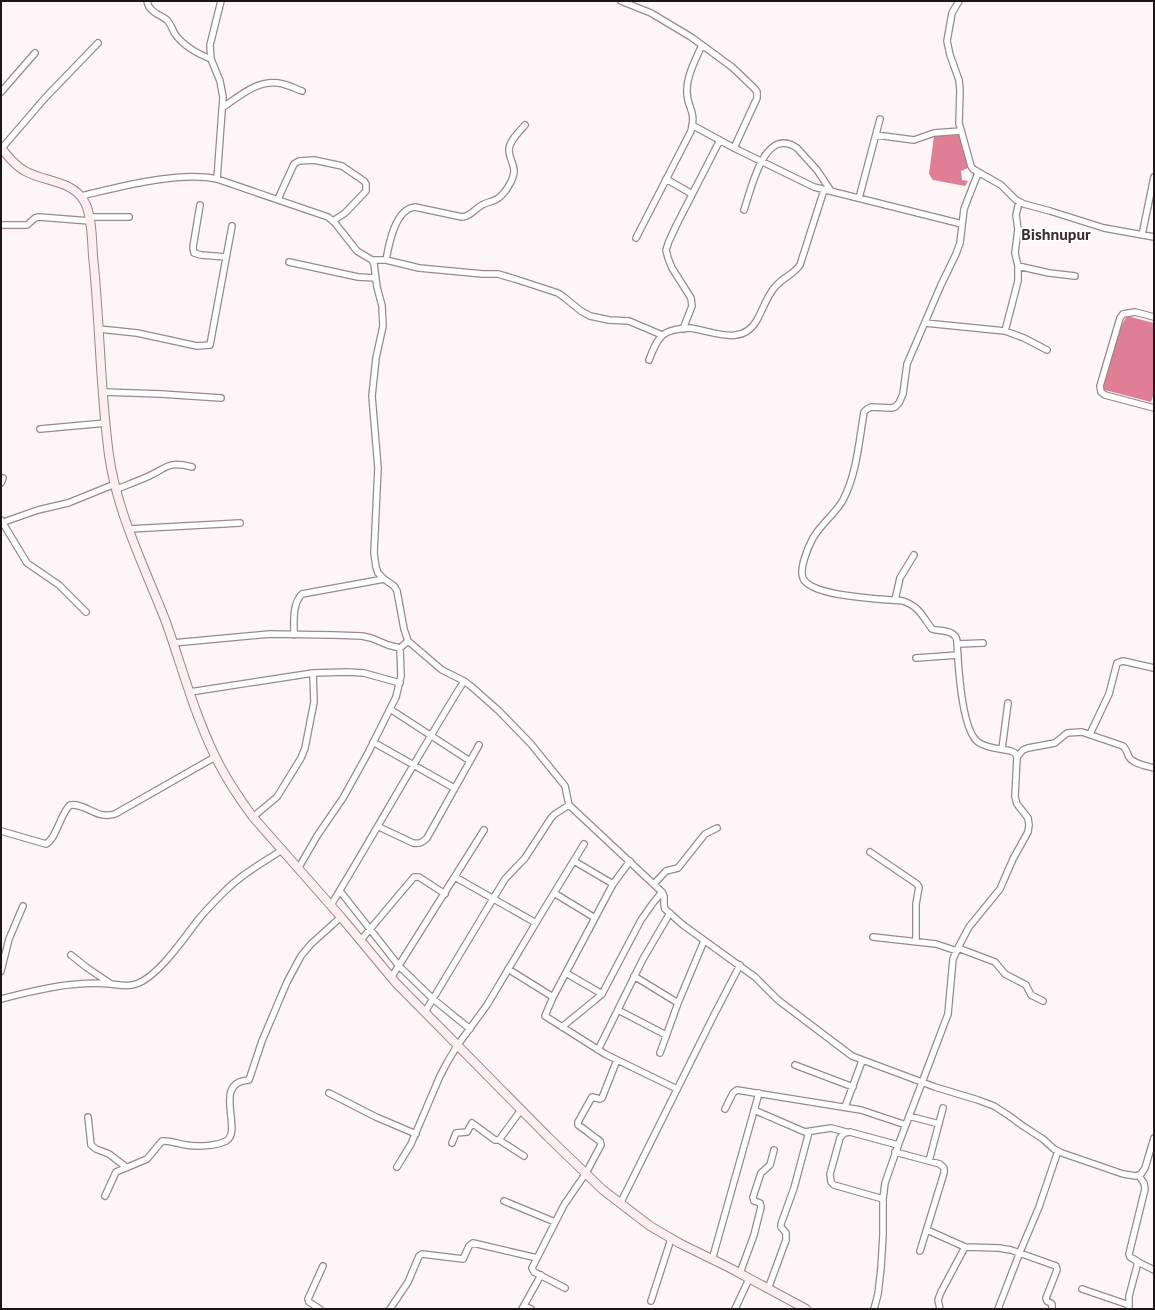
<svg xmlns="http://www.w3.org/2000/svg" width="1155" height="1310" viewBox="0 0 1155 1310" font-family="'PT Sans',sans-serif">
<style>
.water{fill:#e07e96}
.lines{fill:none;stroke-linecap:round;stroke-linejoin:round}
.street-casing{stroke:#9a888b;stroke-width:8}
.secondary-casing{stroke:#9a888b;stroke-width:10}
.street{stroke:#fff;stroke-width:5.5}
.secondary{stroke:#fdeef1;stroke-width:8}
.labels{text-anchor:middle;dominant-baseline:central;stroke-width:4;stroke-linejoin:round;paint-order:stroke}
.district-label{font-size:16px;font-weight:bold;fill:#392b2e;stroke:#fff}
</style>
<rect width="100%" height="100%" fill="#fdf5f7"/>
<path class="water" d="M960 135 968 168 961 171 962 180 968 181 965 186 933 180 929 174 934 136Z
M1127 316 1154 323V393L1151 402 1101 389 1117 333Z"/>
<g class="lines">
<g class="street-casing">
<path id="street" d="M147 1C149 12 159 14 167 20 171 24 172 29 175 34 183 45 198 54 211 59
M621 1 651 13 691 37 732 67 754 88 757 92V98L734 148
M959 1 952 13 947 41 950 55 959 80 960 90 959 123 971 166 973 169 1001 185 1016 200 1024 204 1050 211 1104 228 1154 237
M1 92 35 53
M223 107C240 96 257 80 278 83 286 84 294 88 302 91
M692 125 734 148 814 187 962 224
M876 135 914 140 934 133 961 131
M2 148 45 98 98 43
M217 179 223 97 220 81 211 59 210 45 221 1
M666 179 692 194
M81 196C120 187 178 171 217 179L328 217 335 223 357 251 372 260 374 264 377 287 382 306 383 326 376 358 372 396 378 468 374 553 376 567 378 573 384 579 394 586 397 591 404 629 408 641 442 670 464 681 472 687 499 711 531 744 565 786 569 805 662 892 664 896V905L665 909 683 925 755 977 778 1000 852 1056 935 1087 978 1100 994 1106 1008 1115 1023 1126 1043 1139 1054 1149 1062 1153 1123 1174 1136 1176 1141 1174 1145 1168 1154 1138
M859 198 880 119
M278 199 294 164 299 161 314 160 342 166 364 181 366 184V191L345 213 333 221
M200 205 193 247 194 253 201 255 226 257
M744 210C751 190 764 125 797 148L817 170 831 191
M89 217H129
M1 225H27L35 218 39 217 90 221
M1142 235 1154 177
M636 238 691 131C697 109 686 108 687 90 687 75 696 59 702 45
M372 260H386L419 268 483 274H498L515 279 558 293 565 298 581 311 590 316 609 320 629 321 662 335
M386 260C389 244 395 209 415 207L462 217C472 216 474 209 482 205 487 202 492 202 497 199 504 195 514 180 514 171 514 164 509 158 509 150 509 141 519 132 525 125
M289 262 358 277 376 278
M1018 266 1049 273 1075 276
M1154 317 1135 312 1123 314 1120 318 1100 386 1101 392 1105 395 1154 408
M925 323 1005 331 1024 338 1047 350
M99 329 137 333 197 346 210 345 232 226
M683 329 692 306 691 298 672 268 668 258 666 250 669 241 677 224 720 140
M1005 331 1018 281V266L1015 253 1018 229 1016 215 1019 202
M649 360C658 336 662 329 690 328 713 331 742 347 757 320 763 309 767 296 775 287 782 278 793 275 800 265L824 190
M103 392 161 394 221 398
M40 429 106 423
M1 483 3 478
M117 489C127 485 138 481 149 476 168 467 168 461 192 467
M1 520 27 563 59 585 86 612
M1 523 38 510 68 503 115 484
M129 529 240 523
M895 600 900 578 914 555
M294 635C294 622 292 604 302 594L384 579
M173 643 270 634 333 635 362 636 371 638 388 645 400 648
M958 644 983 643
M916 658 958 655
M190 692 313 673 347 672 364 673 400 683
M390 709 470 761
M1090 734 1109 694 1117 663 1123 661 1154 668
M373 742 454 788
M1002 749 1008 703
M1017 757 1023 750 1028 748 1055 743 1067 733 1082 732 1123 746C1127 750 1127 753 1129 757 1133 764 1147 766 1154 768
M253 817 277 797 301 758 305 748 314 702 313 673
M379 827 413 843C419 844 422 843 427 838L479 745
M1 831 46 844C57 838 60 814 70 805 87 803 96 820 115 814L215 757
M870 852 917 884 919 887 916 904V942
M574 861 613 884
M630 861 613 884 553 997 545 1016 605 1054 677 1089
M298 869 317 836 343 798 368 753 396 697 401 676 400 648 408 641
M455 877 536 923
M654 884 666 871 678 868 705 834 717 828
M340 891 399 966 433 999 470 1029
M554 893 595 918
M331 905C376 831 418 755 464 681
M873 937 936 944 957 951
M360 941 414 877H419L445 894
M958 948 995 962 1005 974 1026 985 1031 995 1043 1001
M71 955 86 967 111 984
M508 969 553 997
M1 971 9 939 23 906
M566 973 602 994
M634 976 678 1003
M391 978 484 830
M1 999C25 993 54 985 78 984 89 983 100 983 111 984 119 985 128 987 136 984 158 977 184 938 198 920 206 910 215 901 223 893 240 875 261 864 282 850
M618 1010 666 1035
M425 1012 505 879 525 858 551 818 555 814 569 805
M562 1027 595 1000 602 994 641 920 653 903 662 892
M598 1050 643 959 670 913
M660 1053 678 1003 704 941
M795 1065 853 1087
M329 1093 376 1117 416 1134
M845 1107 862 1061
M725 1109 733 1093 737 1090 861 1110 906 1125
M754 1110 805 1132 831 1128 846 1132
M909 1116 939 1124
M88 1117 91 1145 96 1149 109 1154 126 1167
M499 1140 524 1156
M452 1143 456 1133 467 1132 472 1123 495 1140H499L521 1110
M895 1152 940 1164 944 1168V1173L920 1251
M929 1161 943 1108
M397 1167 411 1144 440 1076 448 1061 457 1046 487 1005 543 911 584 844
M105 1196 116 1172 147 1159 162 1141C170 1140 178 1144 186 1145 198 1147 216 1146 226 1141 244 1131 211 1082 249 1080L262 1041 287 982 301 956 311 944 341 917
M883 1199 834 1185 831 1182 830 1174 840 1138 844 1133 850 1132 898 1145
M504 1201 555 1222
M620 1204 714 1015 740 965
M927 1230 965 1247 999 1248 1011 1250 1056 1266 1057 1270 1046 1298 1047 1301 1052 1304V1309
M712 1260 759 1093
M1136 1261 1154 1270
M740 1273 754 1235 761 1207 760 1203 754 1201 753 1197 761 1173 770 1165 774 1150
M565 1288 534 1272 532 1268 564 1205 586 1173 601 1145 600 1141C592 1136 586 1130 578 1125V1122L592 1097 600 1099 602 1098 617 1060
M768 1289 786 1240V1233L781 1227V1224L794 1188 809 1132
M1082 1289 1129 1305
M651 1301 671 1239
M524 1306 531 1309
M320 1309 309 1302 308 1299 323 1266
M390 1309 408 1282 419 1256 422 1254 463 1259 469 1246 473 1243 537 1258
M522 1309 541 1275
M735 1309 749 1279
M874 1309 878 1294 881 1268 883 1235V1199L885 1183 899 1143 948 1014 953 959 960 944 969 927 1000 889 1013 859 1028 832 1029 825 1028 818 1017 804 1015 797 1017 757 1015 753 1011 751C1002 749 985 748 978 742 961 729 958 663 957 641 955 629 941 632 932 629 922 616 920 607 903 601 884 599 810 597 803 578 799 569 808 547 813 538 821 524 835 514 843 500 857 473 859 441 864 412L867 409 871 407 891 408 895 407 899 403 903 394 907 364 941 285 956 254 960 243 964 209 978 173
M940 1309 938 1300 941 1292 965 1247
M998 1309 1020 1252 1039 1207 1058 1151
M1129 1309V1296L1137 1266V1261L1130 1257 1129 1254 1145 1189 1144 1183 1139 1176"/>
</g>
<g class="secondary-casing">
<path id="secondary" d="M1 148C8 156 15 166 25 171 44 182 72 180 84 201 92 213 92 242 93 256 100 322 100 389 109 455 117 513 145 568 166 622 182 667 194 713 215 756 225 777 239 798 253 817L341 917 396 983 548 1137 603 1190 650 1226 679 1243 730 1268 806 1309"/>
</g>
<use href="#street" class="street"/>
<use href="#secondary" class="secondary"/>
</g>
<g class="labels">
<g class="district-label">
<text x="1056" y="234">Bishnupur</text>
</g>
</g>
<rect width="1155" height="1310" fill="none" stroke="#1c1517" stroke-width="4"/>
</svg>
